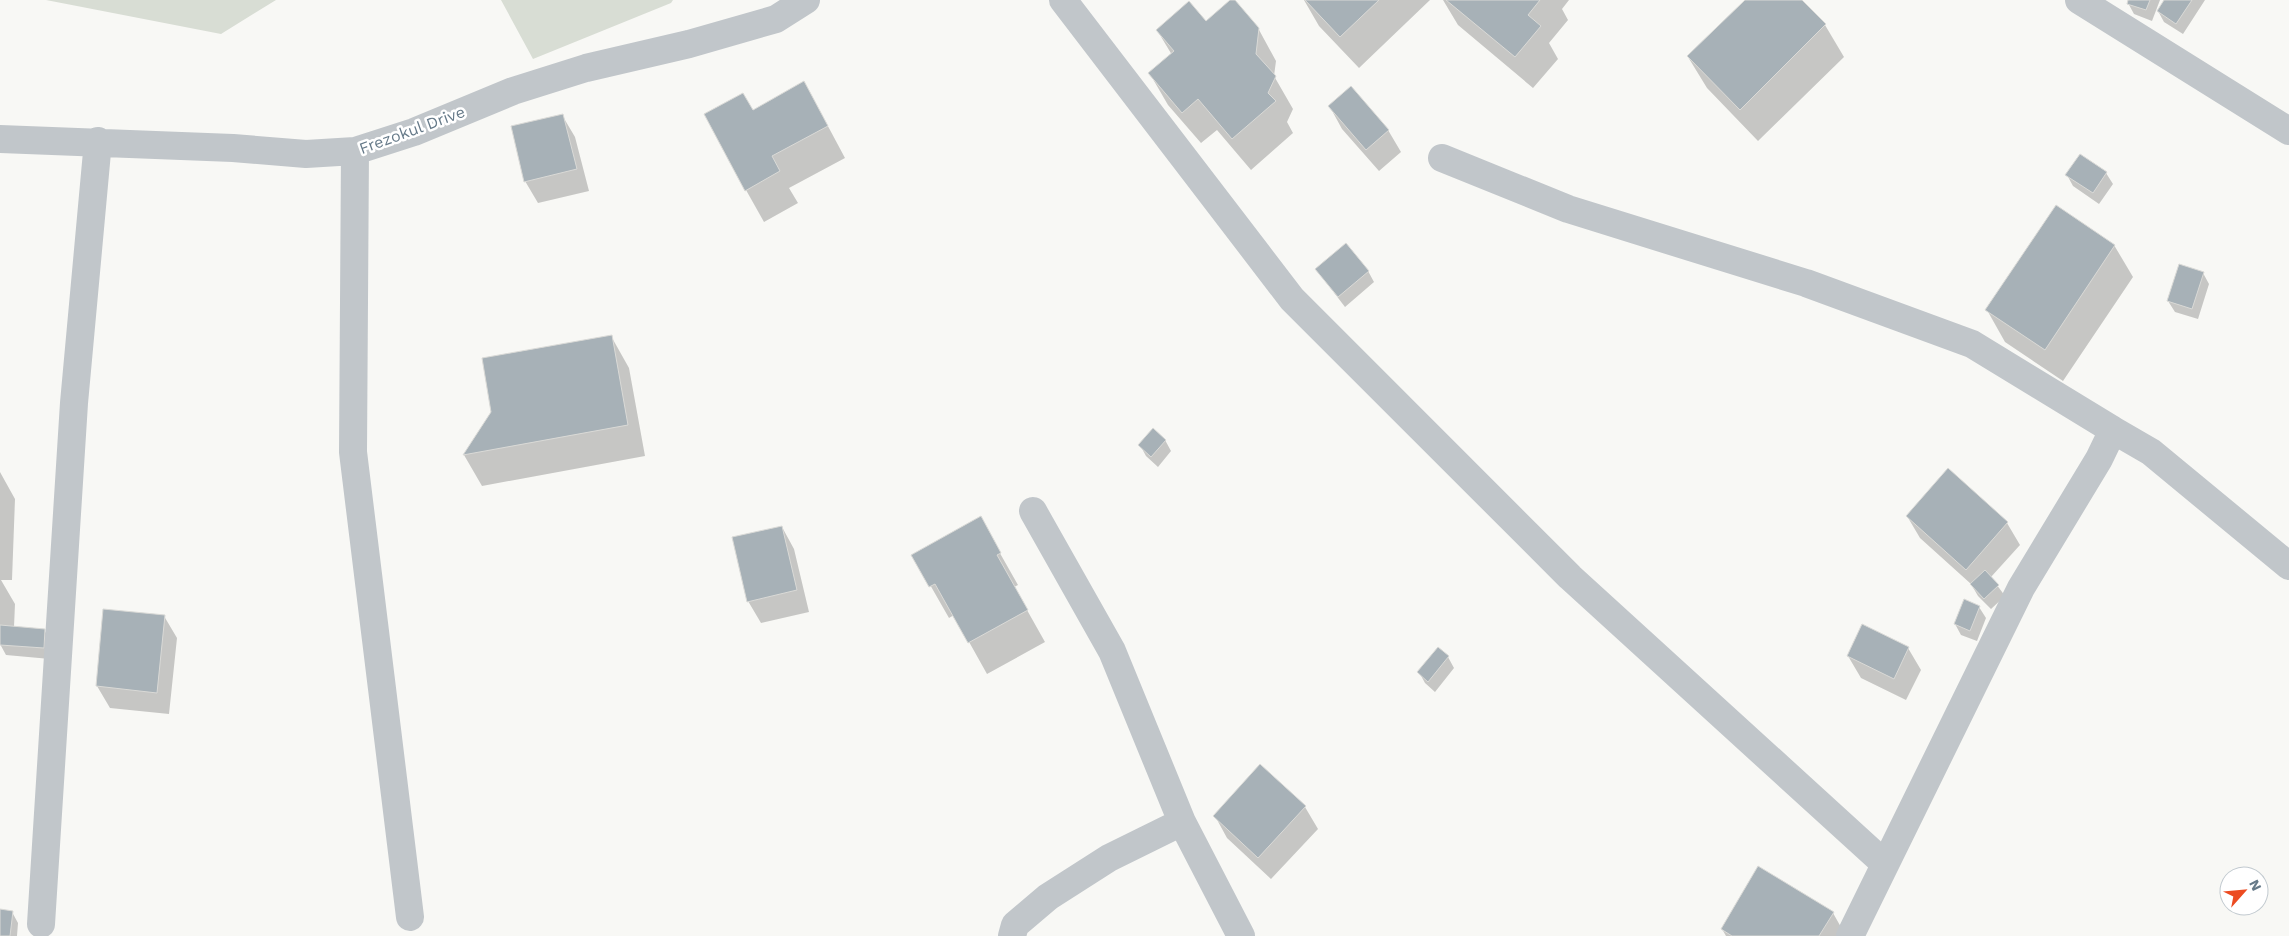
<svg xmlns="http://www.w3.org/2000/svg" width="2289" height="936" viewBox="0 0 2289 936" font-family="'Work Sans',sans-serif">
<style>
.green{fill:#d8ddd4}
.shadow{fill:#0003}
.building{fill:#a7b1b7;stroke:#dadad7}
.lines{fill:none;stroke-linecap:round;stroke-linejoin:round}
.minor{stroke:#c1c6ca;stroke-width:28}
.labels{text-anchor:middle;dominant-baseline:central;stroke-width:5;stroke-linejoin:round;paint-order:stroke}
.street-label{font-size:16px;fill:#657988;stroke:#fff}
</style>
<rect width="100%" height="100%" fill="#f8f8f5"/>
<path class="green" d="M46 0H276L221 34Z
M501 0H673L671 3 533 59Z"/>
<path class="shadow" d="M1233 0 1258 28 1276 61 1274 76 1293 109 1287 122 1293 133 1251 170 1217 130 1201 143 1168 105 1150 74 1172 55 1157 30 1206 23Z
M1304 0H1430L1359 68 1319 26Z
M1443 0H1569L1562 9 1568 20 1549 43 1558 59 1533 88 1458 25Z
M1746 0H1801L1825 25 1844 57 1758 141 1707 88 1688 57Z
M2129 0H2160L2152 21 2134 14 2128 3Z
M2165 0H2205L2183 34 2164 22 2158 11Z
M1330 107 1388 130 1401 152 1379 171 1342 129Z
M752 111 822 115 845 158 789 188 798 203 764 222 746 190Z
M562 115 575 137 589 191 538 203 525 181Z
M2106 173 2113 184 2099 204 2073 186 2067 175Z
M2114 245 2133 277 2063 381 2005 342 1987 310Z
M1316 269 1368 271 1374 282 1345 307Z
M2203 273 2209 284 2198 319 2175 312 2168 301Z
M611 336 629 368 645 456 482 486 464 455Z
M1165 440 1171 451 1158 467 1146 456 1140 445Z
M0 472 15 499 12 580H1L15 604 14 627 44 630 51 641 50 659 6 655 0 644Z
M1907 516 2007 523 2020 545 1991 577 2005 596 1991 609 1978 596 1971 584 1920 538Z
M980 518 1018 585 1014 587 1045 642 987 674 954 615 949 618 913 555Z
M782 527 794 549 809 612 761 623 748 601Z
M1979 607 1986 618 1977 641 1961 635 1955 624Z
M104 610 164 616 177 638 169 714 110 708 97 686Z
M1908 648 1921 670 1906 700 1861 678 1848 656Z
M1438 649 1448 657 1454 668 1435 692 1425 683 1419 672Z
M1260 766 1305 807 1318 829 1271 879 1227 838 1215 816Z
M0 911 12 912 18 923 17 936H0Z
M1833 913 1846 936H1726L1722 929Z"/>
<path class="building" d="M1230 0H1235L1259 28 1256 54 1276 76 1268 93 1276 101 1232 139 1198 99 1182 113 1148 73 1174 51 1156 30 1189 1 1206 21Z
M1305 0H1379L1340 37Z
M1446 0H1540L1528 15 1541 26 1515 57Z
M1745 0H1802L1826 24 1740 110 1687 56Z
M2128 0H2150L2146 10 2127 4Z
M2164 0H2192L2176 24 2157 11Z
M804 81 828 126 772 156 780 171 745 191 704 114 743 93 753 110Z
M1351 86 1389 130 1366 150 1328 106Z
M563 114 577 169 524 182 511 126Z
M2080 154 2107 172 2093 193 2065 175Z
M2056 205 2115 245 2045 350 1985 310Z
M1346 243 1369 271 1338 297 1315 269Z
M2179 264 2204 272 2192 309 2167 301Z
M612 335 628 425 463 455 491 412 482 358Z
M1153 428 1166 440 1151 457 1138 445Z
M1948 468 2008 522 1966 570 1906 516Z
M981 516 1001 553 997 555 1028 610 968 643 935 584 929 587 911 555Z
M782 526 797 590 747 602 732 537Z
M1985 570 1999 585 1984 599 1970 584Z
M1964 599 1980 606 1970 631 1954 624Z
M103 609 165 615 157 693 96 686Z
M1862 624 1909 647 1894 679 1847 656Z
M0 625 45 629 44 648 0 645Z
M1438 647 1449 656 1428 682 1417 672Z
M1260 764 1306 806 1258 858 1213 816Z
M1758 866 1834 912 1819 936H1732L1721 929Z
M0 909 13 911 10 936H0Z"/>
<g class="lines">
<path class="minor" d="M1063 0 1292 299 1570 577 1885 864
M2079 0 2289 131
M0 139 233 148 306 154 355 151 414 132 513 91 586 68 689 44 776 19 806 0
M355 151 353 452 410 917
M1442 158 1568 209 1806 283 1972 344 2113 430
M1033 511 1112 651 1182 822 1241 936
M41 924 74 403 98 141
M1012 936 1015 925 1048 897 1109 858 1182 822
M1850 936 2021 588 2099 459 2113 430 2151 452 2289 566"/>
</g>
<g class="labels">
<g class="street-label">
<text transform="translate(412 130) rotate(-20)">Frezokul Drive</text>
</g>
</g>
<g transform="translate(2244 891) rotate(63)"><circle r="24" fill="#ffffff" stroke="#c1c9cf"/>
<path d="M0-4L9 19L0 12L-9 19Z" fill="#ec4b21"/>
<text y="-8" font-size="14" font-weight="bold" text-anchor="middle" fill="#657988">N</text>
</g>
</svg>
